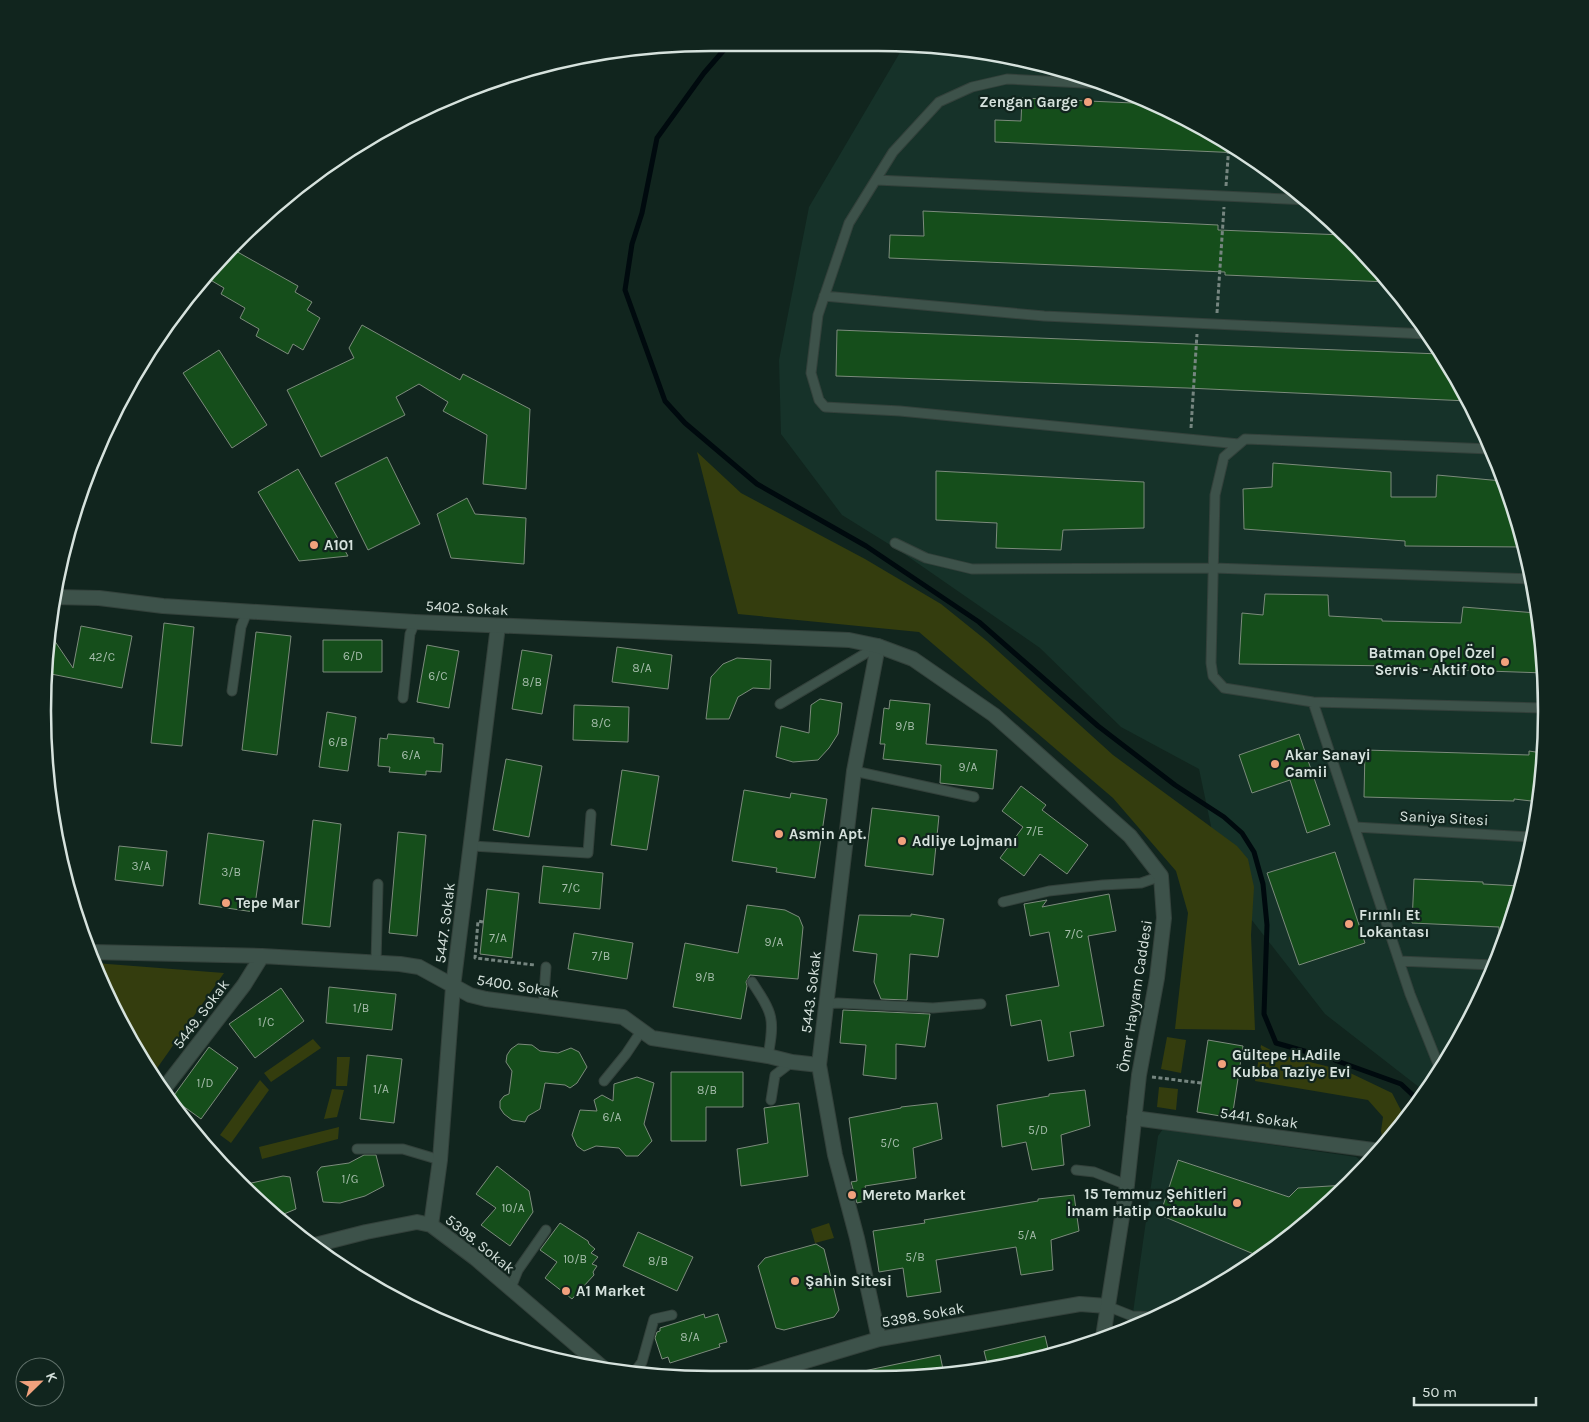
<svg xmlns="http://www.w3.org/2000/svg" width="1589" height="1422" viewBox="0 0 1589 1422" font-family="Karla,sans-serif">
<style>
.built{fill:#163229}
.green{fill:#343d0e}
.lines{fill:none;stroke-linecap:round;stroke-linejoin:round}
.stream{stroke:#000a0e;stroke-width:5}
.building{fill:#154e1b;stroke:#7c8b7c}
.service-casing{stroke:#33413b;stroke-width:11}
.minor-casing{stroke:#33413b;stroke-width:16}
.tertiary-casing{stroke:#33413b;stroke-width:16}
.path{stroke:#768680;stroke-width:3;stroke-dasharray:4 2.5;stroke-linecap:butt}
.service{stroke:#3d524a;stroke-width:9}
.minor{stroke:#3d524a;stroke-width:14}
.tertiary{stroke:#3d524a;stroke-width:14}
.poi-dot{fill:#f1a17d;stroke:#11251e;stroke-width:2}
.labels{text-anchor:middle;dominant-baseline:central;stroke-width:4.5;stroke-linejoin:round;paint-order:stroke}
.number-label{font-size:12px;fill:#a6bdac}
.poi-label{font-size:15px;font-weight:bold;fill:#d6e2dd;stroke:#11251e;text-anchor:start}
.street-label{font-size:15px;fill:#d6e2dd;stroke:#11251e}
.rim{fill:none;stroke:#d6e2dd;stroke-width:2.5}
</style>
<rect width="100%" height="100%" fill="#11251e"/>
<path class="built" d="M905 44H921L1008 55 1134 93 1212 132 1319 209 1409 304 1478 416 1524 538 1545 668 1541 799 1511 926 1457 1045 1424 1091 1325 1014 1223 883 1199 769 1121 727 1040 648 900 551 842 515 781 434 779 360 809 207Z
M1163 1129 1356 1157 1367 1165 1285 1242 1173 1311 1131 1327 1158 1136Z"/>
<path class="green" d="M697 452 741 493 865 559 941 604 987 641 1113 755 1237 846 1248 859 1254 887 1251 935 1255 1030 1175 1029 1188 913 1176 871 1113 798 919 632 738 614Z
M95 963 224 973 153 1074 112 1007Z
M1167 1037 1186 1040 1181 1073 1161 1069Z
M313 1039 321 1048 271 1082 264 1073Z
M1261 1045 1278 1054 1346 1071 1392 1093 1405 1118 1384 1147 1381 1131 1383 1117 1368 1100 1255 1081Z
M337 1057H350L347 1086H336Z
M260 1080 269 1090 231 1143 220 1135Z
M1159 1087 1178 1089 1176 1110 1157 1107Z
M332 1089 344 1090 337 1117 324 1119Z
M339 1127 338 1139 262 1159 259 1147Z
M829 1223 834 1238 815 1243 811 1229Z"/>
<g class="lines">
<path class="stream" d="M730 43 704 73 657 138 642 213 632 244 625 290 665 401 685 423 757 484 866 546 979 622 1098 726 1175 785 1224 817 1242 833 1254 852 1263 884 1267 925 1264 1014 1276 1043 1329 1058 1401 1084 1418 1100"/>
</g>
<path class="building" d="M1022 98 1155 104 1212 132 1241 153 995 142V120L1021 121Z
M923 211 1218 225V230L1344 235 1388 282 1225 275V272L889 258 890 235 924 236Z
M234 250 298 286 295 292 312 302 307 310 320 318 303 350 293 344 288 354 256 336 259 329 240 318 245 308 221 294 224 288 207 278Z
M362 325 460 380 463 374 530 409 526 489 483 484 487 435 443 411 448 402 419 384 396 397 405 415 321 457 287 390 354 358 349 348Z
M837 330 1440 354 1468 401 1187 388 836 376Z
M219 350 267 425 232 448 183 373Z
M387 457 420 524 368 550 335 483Z
M1273 463 1391 472V497H1436L1437 475 1502 481 1524 538 1525 547 1405 546V541L1244 529 1243 489 1272 487Z
M298 469 348 556 299 561 258 492Z
M936 471 1144 482V528L1063 530 1061 550 996 548 997 523 936 520Z
M467 498 475 514 526 518 524 564 451 558 437 514Z
M1265 594 1328 595 1329 616 1382 619V621L1461 623 1463 607 1536 613 1545 673 1400 668V666L1239 664 1242 613 1263 615Z
M164 623 194 627 182 746 151 743Z
M81 626 132 636 122 688 46 673 50 634 73 668Z
M256 632 291 636 277 755 242 750Z
M323 640H382V672H323Z
M427 645 459 651 449 708 417 702Z
M617 647 672 655 668 689 612 682Z
M522 650 552 655 542 714 512 709Z
M737 658 771 660 770 689 753 688 738 697 729 719H706L711 677 723 664Z
M820 699 842 703 838 734 829 748 818 760 793 762 776 757 781 726 809 733 811 705Z
M890 700 930 704 926 744 997 750 993 789 940 783 941 765 883 759 885 744H880L884 708 889 709Z
M574 705 629 707 628 742 573 740Z
M327 712 356 717 348 771 319 767Z
M388 734 434 738V743L443 744 441 772 426 771V775L389 772 390 767 378 766 380 738 387 739Z
M1299 734 1330 825 1307 833 1290 780 1252 793 1239 755Z
M1365 750 1529 755V751L1542 753 1540 802 1514 799V801L1364 797Z
M506 759 542 766 529 837 493 830Z
M622 770 659 776 647 850 611 845Z
M1021 786 1046 805 1042 810 1088 845 1067 874 1040 854 1024 876 1000 858 1023 827 1002 811Z
M744 790 790 798 791 793 827 799 815 878 776 872 777 868 732 861Z
M872 808 939 816 933 875 865 866Z
M313 820 341 824 330 927 302 924Z
M398 832 426 835 417 936 389 933Z
M208 833 264 841 254 912 199 904Z
M119 846 167 851 163 886 115 880Z
M1335 852 1365 943 1299 965 1267 873Z
M543 866 603 873 600 909 539 903Z
M1414 879 1483 882V884L1520 886 1511 926 1499 952V927L1412 923Z
M487 889 519 893 512 958 480 954Z
M1109 894 1116 931 1088 936 1104 1026 1070 1032 1074 1056 1048 1061 1041 1020 1011 1026 1006 995 1059 986 1049 932 1030 936 1024 904 1047 900 1042 907Z
M747 905 785 910 799 917 803 927 798 979 750 975 746 982 747 986 741 1019 673 1007 685 943 738 953Z
M911 914 944 919 938 957 910 954 907 1000 881 999 874 982 877 954 853 951 859 915 911 916Z
M574 933 633 943 627 979 568 969Z
M329 987 396 994 392 1030 326 1023Z
M281 988 304 1021 255 1058 229 1024Z
M843 1010 930 1014 925 1047 896 1044V1079L863 1075 866 1045 840 1043Z
M1208 1040 1243 1046 1232 1118 1197 1112Z
M518 1044 532 1045 540 1051 558 1053 571 1048 579 1052 587 1067 577 1083 570 1088 565 1085 545 1083 540 1109 528 1116 525 1122 512 1120 504 1114 500 1108V1101L504 1096 509 1094 512 1071 506 1062 507 1055 511 1049Z
M209 1047 238 1068 201 1119 172 1098Z
M367 1055 402 1059 394 1123 360 1119Z
M671 1072H743V1107H706V1141H671Z
M637 1077 654 1083 644 1124 652 1141 638 1156H626L619 1148 596 1146 584 1151 577 1146 572 1135 580 1110 597 1111 594 1100 602 1095 613 1101 614 1084Z
M1085 1090 1090 1126 1061 1135 1064 1165 1032 1170 1026 1142 1002 1147 997 1105 1049 1096V1094Z
M799 1103 808 1176 741 1186 737 1149 768 1143 764 1108Z
M937 1103 942 1139 913 1148 916 1178 865 1186 869 1200 857 1203 851 1182 857 1181 849 1118 901 1108V1107Z
M364 1155H376L384 1186 365 1196 340 1203 323 1202 317 1172 321 1167 349 1163Z
M1178 1160 1289 1197 1298 1188 1346 1185 1285 1242 1261 1257 1160 1215Z
M497 1166 529 1191 533 1212 510 1246 481 1225 496 1208 476 1194Z
M283 1176 290 1177 296 1209 279 1216 247 1184Z
M1074 1195 1079 1231 1051 1240 1053 1270 1021 1275 1016 1247 936 1260 941 1292 907 1297 903 1268 879 1272 873 1231 925 1223 924 1220 1038 1201V1199Z
M560 1223 588 1241 589 1244 595 1249 591 1253 598 1257 592 1264 597 1266 593 1272 594 1275 572 1299 545 1278 557 1262 540 1250Z
M638 1232 693 1257 677 1291 623 1266Z
M816 1244 824 1249 839 1310 834 1317 784 1330 776 1328 758 1266 765 1258Z
M704 1314 705 1318 718 1314 727 1342 719 1344 720 1347 670 1363 668 1357 662 1359 655 1338 657 1332 660 1331V1328Z
M1045 1336 1050 1357 988 1367 984 1351Z
M940 1355 944 1374 921 1378H860L859 1372Z"/>
<g class="lines">
<g class="service-casing">
<path id="service" d="M1102 84 1007 79 972 87 939 102 893 152 849 223 818 315 811 373 819 400 825 407 900 411 1239 444
M876 180 1308 200
M824 296 1044 316 1427 334
M1490 449 1245 439 1224 457 1215 495 1211 663 1213 676 1224 688 1313 702 1544 708
M895 543 926 558 972 569 1213 568 1531 579
M232 691 241 627 247 612
M403 698 410 634 415 622
M1313 702 1410 994 1440 1069
M780 704 878 646
M854 771 974 797
M1355 827 1532 837
M472 846 588 853 591 814
M1003 902 1049 891 1103 885 1141 883 1161 876
M1399 961 1493 965
M376 963 378 884
M752 982C773 1014 775 1018 768 1056
M826 1004 838 1003 933 1008 981 1004
M543 1007 546 967
M604 1081 626 1054 642 1030
M771 1100 775 1075 792 1062
M357 1149H403L440 1160
M1076 1170 1094 1172 1127 1185
M510 1290 518 1270 546 1230
M1107 1306 1132 1316 1157 1317
M634 1373 642 1362 654 1319 672 1315"/>
</g>
<g class="minor-casing">
<path id="minor" d="M878 646 854 771 819 1065 835 1155 857 1238 879 1339
M91 952 262 956 400 964 419 967 470 995 486 999 623 1017 652 1038 768 1056 792 1062 819 1065
M163 1090 244 985 262 956
M1134 1118 1373 1150 1378 1155
M431 1225 440 1160 453 987 498 626
M311 1246 366 1232 417 1222 431 1225 475 1258 602 1367
M749 1378 879 1339 1080 1304 1107 1306"/>
</g>
<g class="tertiary-casing">
<path id="tertiary" d="M54 597 99 598 163 606 415 622 849 640 878 646 913 659 994 715 1130 836 1161 876 1164 918 1157 978 1139 1075 1127 1185 1103 1337"/>
</g>
<path class="path" d="M1226 186 1229 144
M1217 313 1224 207
M1191 428 1197 334
M483 922 478 921 475 958 535 965
M1152 1077 1201 1083"/>
<use href="#service" class="service"/>
<use href="#minor" class="minor"/>
<use href="#tertiary" class="tertiary"/>
</g>
<g class="poi-dot">
<circle cx="1088" cy="102" r="5"/>
<circle cx="314" cy="545" r="5"/>
<circle cx="1505" cy="662" r="5"/>
<circle cx="1275" cy="764" r="5"/>
<circle cx="779" cy="834" r="5"/>
<circle cx="902" cy="841" r="5"/>
<circle cx="226" cy="903" r="5"/>
<circle cx="1349" cy="924" r="5"/>
<circle cx="1222" cy="1064" r="5"/>
<circle cx="852" cy="1195" r="5"/>
<circle cx="1237" cy="1203" r="5"/>
<circle cx="795" cy="1281" r="5"/>
<circle cx="566" cy="1291" r="5"/>
</g>
<g class="labels">
<g class="number-label">
<text x="353" y="656">6/D</text>
<text x="102" y="657">42/C</text>
<text x="642" y="668">8/A</text>
<text x="438" y="676">6/C</text>
<text x="532" y="682">8/B</text>
<text x="601" y="723">8/C</text>
<text x="905" y="726">9/B</text>
<text x="338" y="742">6/B</text>
<text x="411" y="755">6/A</text>
<text x="968" y="767">9/A</text>
<text x="1035" y="831">7/E</text>
<text x="141" y="866">3/A</text>
<text x="231" y="872">3/B</text>
<text x="571" y="888">7/C</text>
<text x="1074" y="934">7/C</text>
<text x="498" y="938">7/A</text>
<text x="774" y="942">9/A</text>
<text x="601" y="956">7/B</text>
<text x="705" y="977">9/B</text>
<text x="361" y="1008">1/B</text>
<text x="266" y="1022">1/C</text>
<text x="205" y="1083">1/D</text>
<text x="381" y="1089">1/A</text>
<text x="707" y="1090">8/B</text>
<text x="612" y="1117">6/A</text>
<text x="1038" y="1130">5/D</text>
<text x="890" y="1143">5/C</text>
<text x="350" y="1179">1/G</text>
<text x="513" y="1208">10/A</text>
<text x="1027" y="1235">5/A</text>
<text x="915" y="1257">5/B</text>
<text x="575" y="1259">10/B</text>
<text x="658" y="1261">8/B</text>
<text x="690" y="1337">8/A</text>
</g>
<g class="poi-label">
<text x="1078" y="102" text-anchor="end">Zengan Garge</text>
<text x="324" y="545">A101</text>
<text x="1495" y="653" text-anchor="end">Batman Opel Özel<tspan x="1495" dy="17">Servis - Aktif Oto</tspan></text>
<text x="1285" y="755">Akar Sanayi<tspan x="1285" dy="17">Camii</tspan></text>
<text x="789" y="834">Asmin Apt.</text>
<text x="912" y="841">Adliye Lojmanı</text>
<text x="236" y="903">Tepe Mar</text>
<text x="1359" y="915">Fırınlı Et<tspan x="1359" dy="17">Lokantası</tspan></text>
<text x="1232" y="1055">Gültepe H.Adile<tspan x="1232" dy="17">Kubba Taziye Evi</tspan></text>
<text x="1227" y="1194" text-anchor="end">15 Temmuz Şehitleri<tspan x="1227" dy="17">İmam Hatip Ortaokulu</tspan></text>
<text x="862" y="1195">Mereto Market</text>
<text x="805" y="1281">Şahin Sitesi</text>
<text x="576" y="1291">A1 Market</text>
</g>
<g class="street-label">
<text transform="translate(467 608) rotate(3)">5402. Sokak</text>
<text transform="translate(1444 818) rotate(3)">Saniya Sitesi</text>
<text transform="translate(445 923) rotate(-83)">5447. Sokak</text>
<text transform="translate(518 986) rotate(9)">5400. Sokak</text>
<text transform="translate(811 992) rotate(-83)">5443. Sokak</text>
<text transform="translate(1135 996) rotate(-81)">Ömer Hayyam Caddesi</text>
<text transform="translate(201 1014) rotate(-53)">5449. Sokak</text>
<text transform="translate(1259 1118) rotate(8)">5441. Sokak</text>
<text transform="translate(480 1244) rotate(39)">5398. Sokak</text>
<text transform="translate(923 1315) rotate(-10)">5398. Sokak</text>
</g>
</g>
<path d="M0 0H1589V1422H0ZM711 51H878A660 660 0 0 1 1538 711V711A660 660 0 0 1 878 1371H711A660 660 0 0 1 51 711V711A660 660 0 0 1 711 51Z" fill="#11251e" fill-rule="evenodd"/>
<path class="rim" d="M711 51H878A660 660 0 0 1 1538 711V711A660 660 0 0 1 878 1371H711A660 660 0 0 1 51 711V711A660 660 0 0 1 711 51Z"/>
<g transform="translate(40 1382) rotate(67)"><circle r="24" fill="#11251e" stroke="#60716a"/>
<path d="M0-4L9 19L0 12L-9 19Z" fill="#f1a17d"/>
<text y="-8" font-size="14" font-weight="bold" text-anchor="middle" fill="#d6e2dd">K</text>
</g>
<path d="M1414 1397v8h122v-8" fill="none" stroke="#d6e2dd" stroke-width="2.5"/>
<text x="1422" y="1397" font-size="15" fill="#d6e2dd" stroke="#11251e" stroke-width="4" paint-order="stroke">50 m</text>
</svg>
